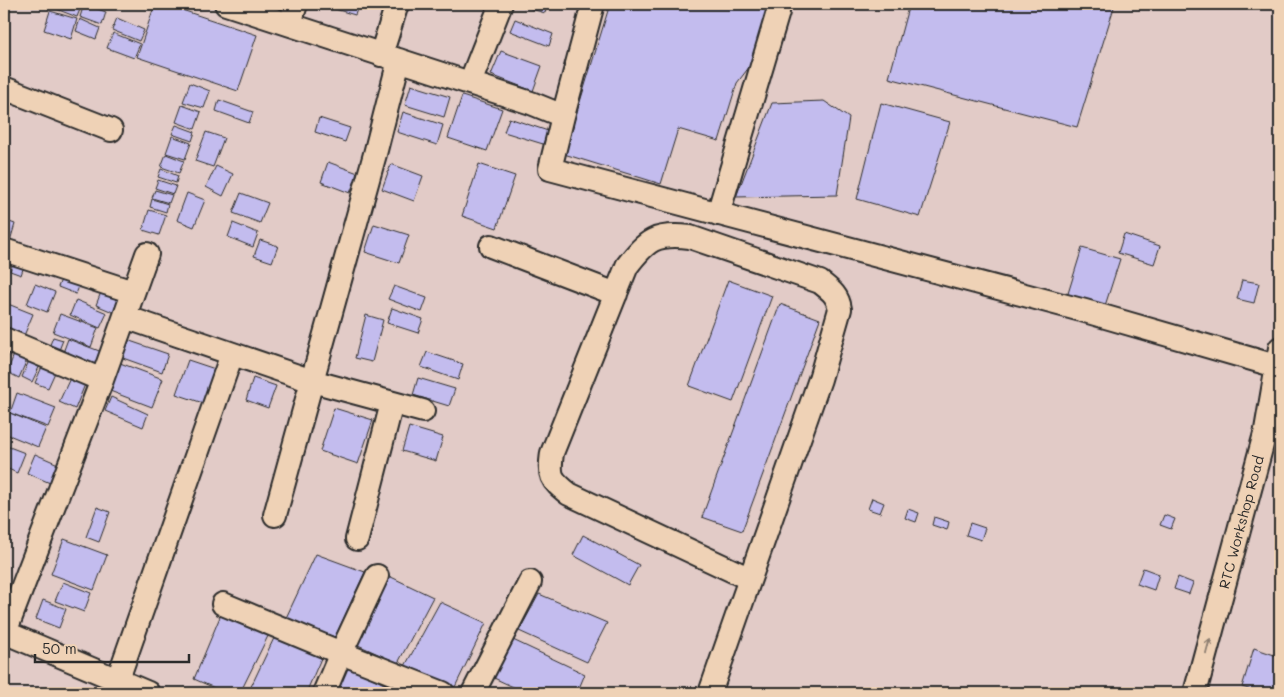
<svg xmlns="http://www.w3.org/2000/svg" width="1284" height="697" viewBox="0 0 1284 697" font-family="Mali,sans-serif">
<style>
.building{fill:#c3bcee;stroke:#2b2b2b}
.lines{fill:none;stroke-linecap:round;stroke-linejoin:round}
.minor-casing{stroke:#2b2b2b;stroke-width:26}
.minor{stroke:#efd2b6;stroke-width:22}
.oneway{stroke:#8d7e70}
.labels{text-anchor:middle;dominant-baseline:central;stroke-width:4.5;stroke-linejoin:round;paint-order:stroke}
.street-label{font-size:14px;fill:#2b2b2b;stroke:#efd2b6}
</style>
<rect width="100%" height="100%" fill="#e2cbc7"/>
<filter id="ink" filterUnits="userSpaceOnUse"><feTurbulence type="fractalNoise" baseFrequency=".02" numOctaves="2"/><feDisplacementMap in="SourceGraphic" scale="10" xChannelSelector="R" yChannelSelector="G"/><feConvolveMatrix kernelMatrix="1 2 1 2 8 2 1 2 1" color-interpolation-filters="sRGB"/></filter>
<g filter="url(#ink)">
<path class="building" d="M52 4H82L77 17 51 7Z
M84 4 106 12 102 25 80 17Z
M155 4H164L257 35 238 91 137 57Z
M318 4H359L355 15Z
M514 4H548L545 13Z
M610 4H770L750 66 737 83 719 141 678 129 661 184 564 154Z
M909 4H1115L1077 127 889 78Z
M50 11 77 19 71 39 44 30Z
M117 18 144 30 139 41 112 30Z
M80 19 100 28 96 39 76 31Z
M515 19 553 34 549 46 510 31Z
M113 33 140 44 134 58 107 48Z
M501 51 542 66 533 91 491 75Z
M190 83 210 91 204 108 183 102Z
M411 85 450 97 444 117 405 105Z
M462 96 502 109 487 151 448 138Z
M219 100 253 112 249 123 216 111Z
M824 101 849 118 837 195 736 197 772 103Z
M881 103 950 122 920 217 857 199Z
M182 105 201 112 195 129 176 122Z
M403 112 443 125 437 145 397 132Z
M319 118 350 128 345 142 315 132Z
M509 118 548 131 543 144 504 132Z
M176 125 195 132 192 141 172 134Z
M206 132 224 138 213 167 195 161Z
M172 136 191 143 185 159 166 153Z
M166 154 184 161 179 173 161 167Z
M328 162 358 173 350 193 321 182Z
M391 164 423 176 414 201 382 189Z
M479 164 515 176 497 228 462 216Z
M216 166 233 174 223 196 206 187Z
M161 169 178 176 176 183 158 177Z
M158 180 176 186 173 194 155 188Z
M155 190 172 195 169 203 152 198Z
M187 193 205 200 194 227 177 220Z
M241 193 268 203 260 223 233 213Z
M152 199 168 204 166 212 150 207Z
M149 210 166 215 159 235 143 230Z
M4 220 15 224 10 241 4 239Z
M233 223 258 233 253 247 228 237Z
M374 224 409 235 399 263 365 252Z
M1124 234 1160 246 1154 264 1118 253Z
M260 240 278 246 272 262 254 256Z
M1082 248 1120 259 1103 312 1066 300Z
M15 257 26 260 21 275 10 271Z
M64 272 82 279 76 294 58 287Z
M728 280 772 296 733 402 689 386Z
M1242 280 1259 283 1254 303 1237 299Z
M35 284 55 292 47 312 27 304Z
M394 286 427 298 422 312 388 299Z
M103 287 127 297 120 315 96 305Z
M76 300 107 313 100 328 70 315Z
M8 304 33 314 21 343 4 336V314Z
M780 304 820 319 742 531 702 517Z
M392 308 423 319 418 333 387 323Z
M60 314 98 328 91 347 53 332Z
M366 315 383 320 372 362 355 358Z
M53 337 63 340 56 358 46 355Z
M68 339 102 352 94 371 61 358Z
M127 340 168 354 162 372 120 357Z
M16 350 29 355 19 378 7 372Z
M427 352 463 364 458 380 421 367Z
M31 356 42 361 32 382 22 377Z
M188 360 218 370 206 404 176 394Z
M44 362 57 368 48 388 35 383Z
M120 363 163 379 152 407 110 391Z
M71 376 86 382 75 409 59 402Z
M253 378 276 386 268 408 246 400Z
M418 378 455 389 449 406 413 395Z
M17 393 56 408 48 427 10 413Z
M111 397 148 414 143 427 105 411Z
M334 408 373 420 358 464 320 451Z
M10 413 46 428 38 447 4 433V427Z
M409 427 443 437 436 461 402 451Z
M4 445 25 453 17 473 4 467Z
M35 454 65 467 57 486 27 473Z
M872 498 884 503 880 513 868 509Z
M97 507 110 512 99 542 86 537Z
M908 509 919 513 916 522 905 518Z
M1164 515 1175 519 1171 529 1160 525Z
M934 517 949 522 947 530 932 525Z
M970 523 985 528 981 540 966 535Z
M583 535 639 565 628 585 573 555Z
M64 539 107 555 94 590 51 574Z
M316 554 365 572 335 637 285 620Z
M1143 568 1159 574 1154 590 1137 584Z
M389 576 433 597 398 663 358 645Z
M1178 577 1193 583 1189 594 1174 589Z
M63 582 91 593 84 612 55 601Z
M539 594 607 623 587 662 519 631Z
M43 600 66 609 59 628 36 619Z
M440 602 486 623 455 687 405 666Z
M222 612 269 634 240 693H226L194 679Z
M275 636 322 656 306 693H248Z
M513 640 585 674 577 693H526L494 678Z
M1254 648 1280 657V693H1262L1242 687Z
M344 664 386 685 381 693H330Z
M395 688 405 693H392Z"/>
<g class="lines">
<g class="minor-casing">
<path id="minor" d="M226 4 531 103 563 116 550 169 1085 311 1276 366
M290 24 296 4
M381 55 397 4
M470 83 501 4
M4 88 111 130
M563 116 593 4
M718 214 778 12
M491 246 616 294
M4 250 133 292
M125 317 312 381 375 154 399 60
M4 339 102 380
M275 515 312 381 423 411
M357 539 392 403
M223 604 341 653 377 576
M4 632 148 693
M4 635 102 380 147 254
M113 693 232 354
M324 693 341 653 443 693
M473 693 530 582
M710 693 820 379 840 309C838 295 830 290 820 282L690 237C655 233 647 240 627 266L552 453C549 476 550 479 569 494L750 579
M1195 693 1266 430 1280 348"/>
</g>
<use href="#minor" class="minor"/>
</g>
<defs><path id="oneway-shaft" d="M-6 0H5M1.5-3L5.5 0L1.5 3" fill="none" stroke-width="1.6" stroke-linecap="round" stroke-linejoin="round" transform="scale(1.25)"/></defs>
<use class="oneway" href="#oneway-shaft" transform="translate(1208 646) rotate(-75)"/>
</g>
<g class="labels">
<g class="street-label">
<text transform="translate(1241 522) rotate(-75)">RTC Workshop Road</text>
</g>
</g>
<rect width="1284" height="697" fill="none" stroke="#efd2b6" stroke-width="20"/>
<rect x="10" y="10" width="1264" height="677" fill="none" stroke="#2b2b2b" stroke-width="2" filter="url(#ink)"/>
<path d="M35 654v8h154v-8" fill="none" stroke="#2b2b2b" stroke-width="2.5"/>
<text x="42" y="654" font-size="15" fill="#2b2b2b" stroke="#efd2b6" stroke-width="4" paint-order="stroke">50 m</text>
</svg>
